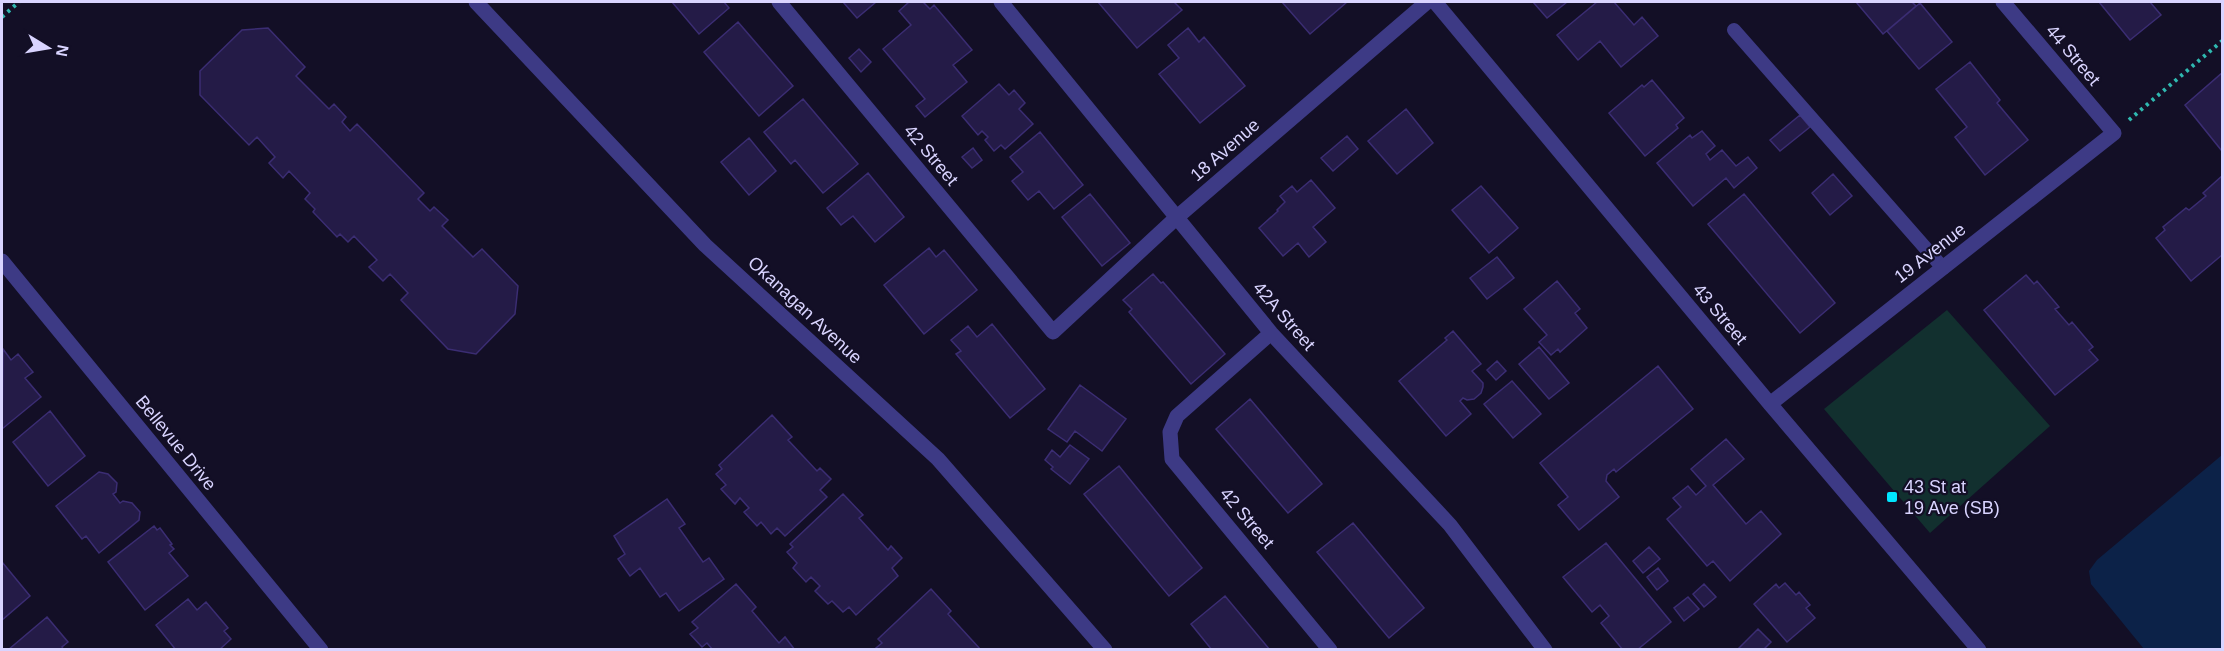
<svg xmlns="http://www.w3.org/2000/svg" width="2224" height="651" viewBox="0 0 2224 651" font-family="Helvetica,sans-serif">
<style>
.green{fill:#12302f}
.water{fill:#0c2248}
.building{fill:#241b47;stroke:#3b2d73;stroke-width:1.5}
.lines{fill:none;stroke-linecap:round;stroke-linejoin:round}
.path{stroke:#2fb8b0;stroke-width:4;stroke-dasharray:3 4.5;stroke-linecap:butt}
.service{stroke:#3d3a85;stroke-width:14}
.minor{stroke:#3d3a85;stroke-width:15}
.tertiary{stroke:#3d3a85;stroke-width:15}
.poi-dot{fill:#00e5ff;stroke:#130f26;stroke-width:2}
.labels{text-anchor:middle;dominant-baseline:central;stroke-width:4.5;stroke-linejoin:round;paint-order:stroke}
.street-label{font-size:18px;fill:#d9d4ff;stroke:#130f26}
.poi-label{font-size:18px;fill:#d9d4ff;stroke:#130f26;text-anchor:start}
</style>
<rect width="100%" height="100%" fill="#130f26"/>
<path class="green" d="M1947 310 2050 426 1930 533 1824 409Z"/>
<path class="water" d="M2222 455V649H2144L2091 584 2089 571 2097 560Z"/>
<path class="building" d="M672 2H724L729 8 699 34Z
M843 2H876L857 18Z
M909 2H923L930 9 934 5 972 50 953 65 967 82 925 117 916 106 925 99 883 49 911 25 899 11Z
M1098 2H1174L1182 10 1137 48Z
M1282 2H1347L1310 34Z
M1533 2H1567L1547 18Z
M1597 2H1614L1634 25 1642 17 1658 36 1621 67 1600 41 1578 60 1557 35Z
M1856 2H1912L1916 6 1883 34Z
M2099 2H2150L2161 15 2130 40Z
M1920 3 1952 42 1919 69 1887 31Z
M738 22 793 86 759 116 704 52Z
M268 28 305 67 296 76 329 109 334 104 346 117 342 122 350 131 357 124 424 193 418 199 430 211 434 207 448 220 442 226 473 257 482 249 518 286 515 314 476 354 448 349 401 300 408 293 390 274 383 281 369 267 377 260 354 236 348 242 340 234 337 237 313 212 315 209 305 199 310 193 289 171 283 178 269 163 275 157 257 137 249 145 200 95V71L242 30Z
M1188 28 1199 42 1204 37 1245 86 1200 123 1159 74 1179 58 1168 45Z
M859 49 871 62 861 72 849 58Z
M1970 62 2000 100 1997 103 2028 140 1985 175 1955 137 1967 127 1936 89Z
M2222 73V151L2185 105Z
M1652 80 1684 118 1676 125 1678 128 1645 156 1609 113 1642 85 1644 87Z
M999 84 1009 95 1014 90 1025 103 1019 109 1033 124 1005 149 1001 145 994 151 985 140 988 137 982 131 978 135 962 116Z
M803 99 858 164 823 193 795 160 791 164 764 132Z
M1406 109 1433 143 1397 174 1368 141Z
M1800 115 1810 127 1780 151 1770 140Z
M1702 131 1715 146 1706 154 1710 160 1722 150 1736 166 1748 157 1757 168 1734 188 1726 178 1693 206 1657 163 1690 135 1692 138Z
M1040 132 1083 185 1054 209 1039 191 1028 200 1012 181 1023 172 1010 157Z
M1347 136 1358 149 1333 171 1321 158Z
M749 138 776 171 749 195 721 162Z
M973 148 982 160 972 168 962 157Z
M868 173 904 217 875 242 853 216 841 225 827 208Z
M1833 174 1852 196 1830 215 1812 193Z
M2222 176V255L2191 281 2156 238 2165 230 2163 227 2186 208 2189 210 2206 196 2203 193Z
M1311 180 1335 208 1313 227 1326 242 1309 257 1298 243 1283 256 1259 228 1278 211 1277 210 1285 202 1280 196 1292 186 1297 192Z
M1481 186 1518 228 1489 253 1452 210Z
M1090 194 1130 243 1102 266 1062 217Z
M1744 194 1835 303 1800 333 1708 224Z
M929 248 936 257 944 250 977 290 924 334 884 285Z
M1497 257 1514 278 1487 299 1470 278Z
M1153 274 1161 283 1163 282 1225 354 1191 384 1129 312 1132 309 1123 300Z
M2026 275 2034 284 2037 281 2059 307 2055 309 2069 325 2072 322 2093 347 2089 350 2098 360 2055 395 1984 310Z
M1557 281 1580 309 1575 313 1587 328 1560 352 1558 349 1551 355 1539 342 1547 335 1524 309Z
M992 324 1045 389 1010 418 956 354 961 351 951 340 968 326 977 337Z
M1453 331 1481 364 1472 371 1483 383V387L1481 393 1474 399 1467 400 1463 398 1460 401 1471 414 1446 436 1399 381 1447 340 1445 338Z
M1539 347 1569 383 1549 399 1519 364Z
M3 349 11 360 18 354 33 372 25 378 41 397 2 429Z
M1497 361 1506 371 1496 380 1487 370Z
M1658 366 1693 409 1616 472 1614 469 1607 475 1606 481 1619 497 1579 530 1558 505 1568 497 1540 463Z
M1512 381 1541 414 1513 438 1484 404Z
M1080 385 1126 419 1102 451 1075 431 1067 442 1048 429Z
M1250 399 1322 484 1288 513 1216 429Z
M50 411 85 456 48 486 13 442Z
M772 415 792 437 788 440 817 471 820 468 831 479 820 490 827 497 785 536 777 528 771 534 761 522 757 526 744 512 749 508 740 498 735 504 721 489 726 485 716 474 722 469 719 465Z
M1726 439 1744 459 1713 485 1746 524 1761 511 1781 534 1730 581 1713 561 1707 566 1667 519 1681 507 1673 498 1688 486 1696 495 1706 486 1691 469Z
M1070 445 1089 459 1070 484 1051 469 1053 467 1045 460 1052 450 1060 457Z
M1119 466 1202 568 1169 596 1084 494Z
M99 472 108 474 117 483 116 492 113 494 120 503 123 501 132 503 140 512 139 520 99 553 86 536 82 539 56 506Z
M843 494 863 515 859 518 888 550 891 546 902 558 892 568 898 576 856 615 849 607 843 612 832 601 828 604 815 591 820 586 811 577 806 582 793 568 797 563 787 552 793 547 790 544Z
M667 499 685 524 679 528 703 562 709 558 724 579 679 611 666 593 660 597 640 568 630 576 618 559 625 554 614 536Z
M1353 523 1424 608 1389 638 1317 552Z
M154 526 157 530 160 528 172 544 170 545 174 549 169 553 188 576 145 610 108 562Z
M1606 543 1671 622 1637 650H1623L1601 623 1609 616 1600 605 1592 612 1563 577Z
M1649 547 1660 559 1643 573 1633 561Z
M2 562 30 596 2 620Z
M1658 568 1668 581 1657 590 1647 577Z
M1785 583 1796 595 1799 592 1810 605 1806 608 1815 618 1787 642 1754 604 1776 584 1779 588Z
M736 584 756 607 752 611 779 643 785 637 795 650H713L707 643 702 647 690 634 698 628 692 622Z
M1704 584 1716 597 1704 607 1693 594Z
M931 589 951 611 948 614 981 650H877L876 648 882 643 878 639Z
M1225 596 1270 650H1212L1191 624Z
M1688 597 1699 609 1684 621 1674 608Z
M188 599 197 610 206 602 228 628 224 631 231 639 219 650H176L156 625Z
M47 617 68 642 62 647 64 650H8Z
M1758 629 1771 642 1763 650H1737Z"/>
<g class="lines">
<path class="path" d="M2 17 19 2
M2129 120 2222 41"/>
<path class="service" d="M1734 30 1943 268"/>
<path class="minor" d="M779 2 1053 332 1176 218 1427 2
M1001 2 1271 333 1450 525 1545 650
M1435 2 1770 404 1979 650
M2 261 321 650
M1271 333 1177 416 1170 432 1172 459 1330 650
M1770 404 2114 133 2003 2"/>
<path class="tertiary" d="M476 2 705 245 938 459 1105 650"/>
</g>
<rect class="poi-dot" x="1886" y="491" width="12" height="12" rx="3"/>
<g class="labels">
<g class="street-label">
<text transform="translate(2073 55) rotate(50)">44 Street</text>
<text transform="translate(1225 150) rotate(-41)">18 Avenue</text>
<text transform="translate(931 155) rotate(50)">42 Street</text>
<text transform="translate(1930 253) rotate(-38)">19 Avenue</text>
<text transform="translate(805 310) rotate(43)">Okanagan Avenue</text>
<text transform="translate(1720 314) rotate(50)">43 Street</text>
<text transform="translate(1284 316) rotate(49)">42A Street</text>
<text transform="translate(176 443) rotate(51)">Bellevue Drive</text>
<text transform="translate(1247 518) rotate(50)">42 Street</text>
</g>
<g class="poi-label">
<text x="1904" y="487">43 St at<tspan x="1904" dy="21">19 Ave (SB)</tspan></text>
</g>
</g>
<rect width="2224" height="651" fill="none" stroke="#d9d4ff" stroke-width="6"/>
<g transform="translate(48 48) rotate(101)" stroke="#130f26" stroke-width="4.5" paint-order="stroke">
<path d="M0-4.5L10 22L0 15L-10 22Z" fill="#d9d4ff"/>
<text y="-9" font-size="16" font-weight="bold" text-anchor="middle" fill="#d9d4ff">N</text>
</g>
</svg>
